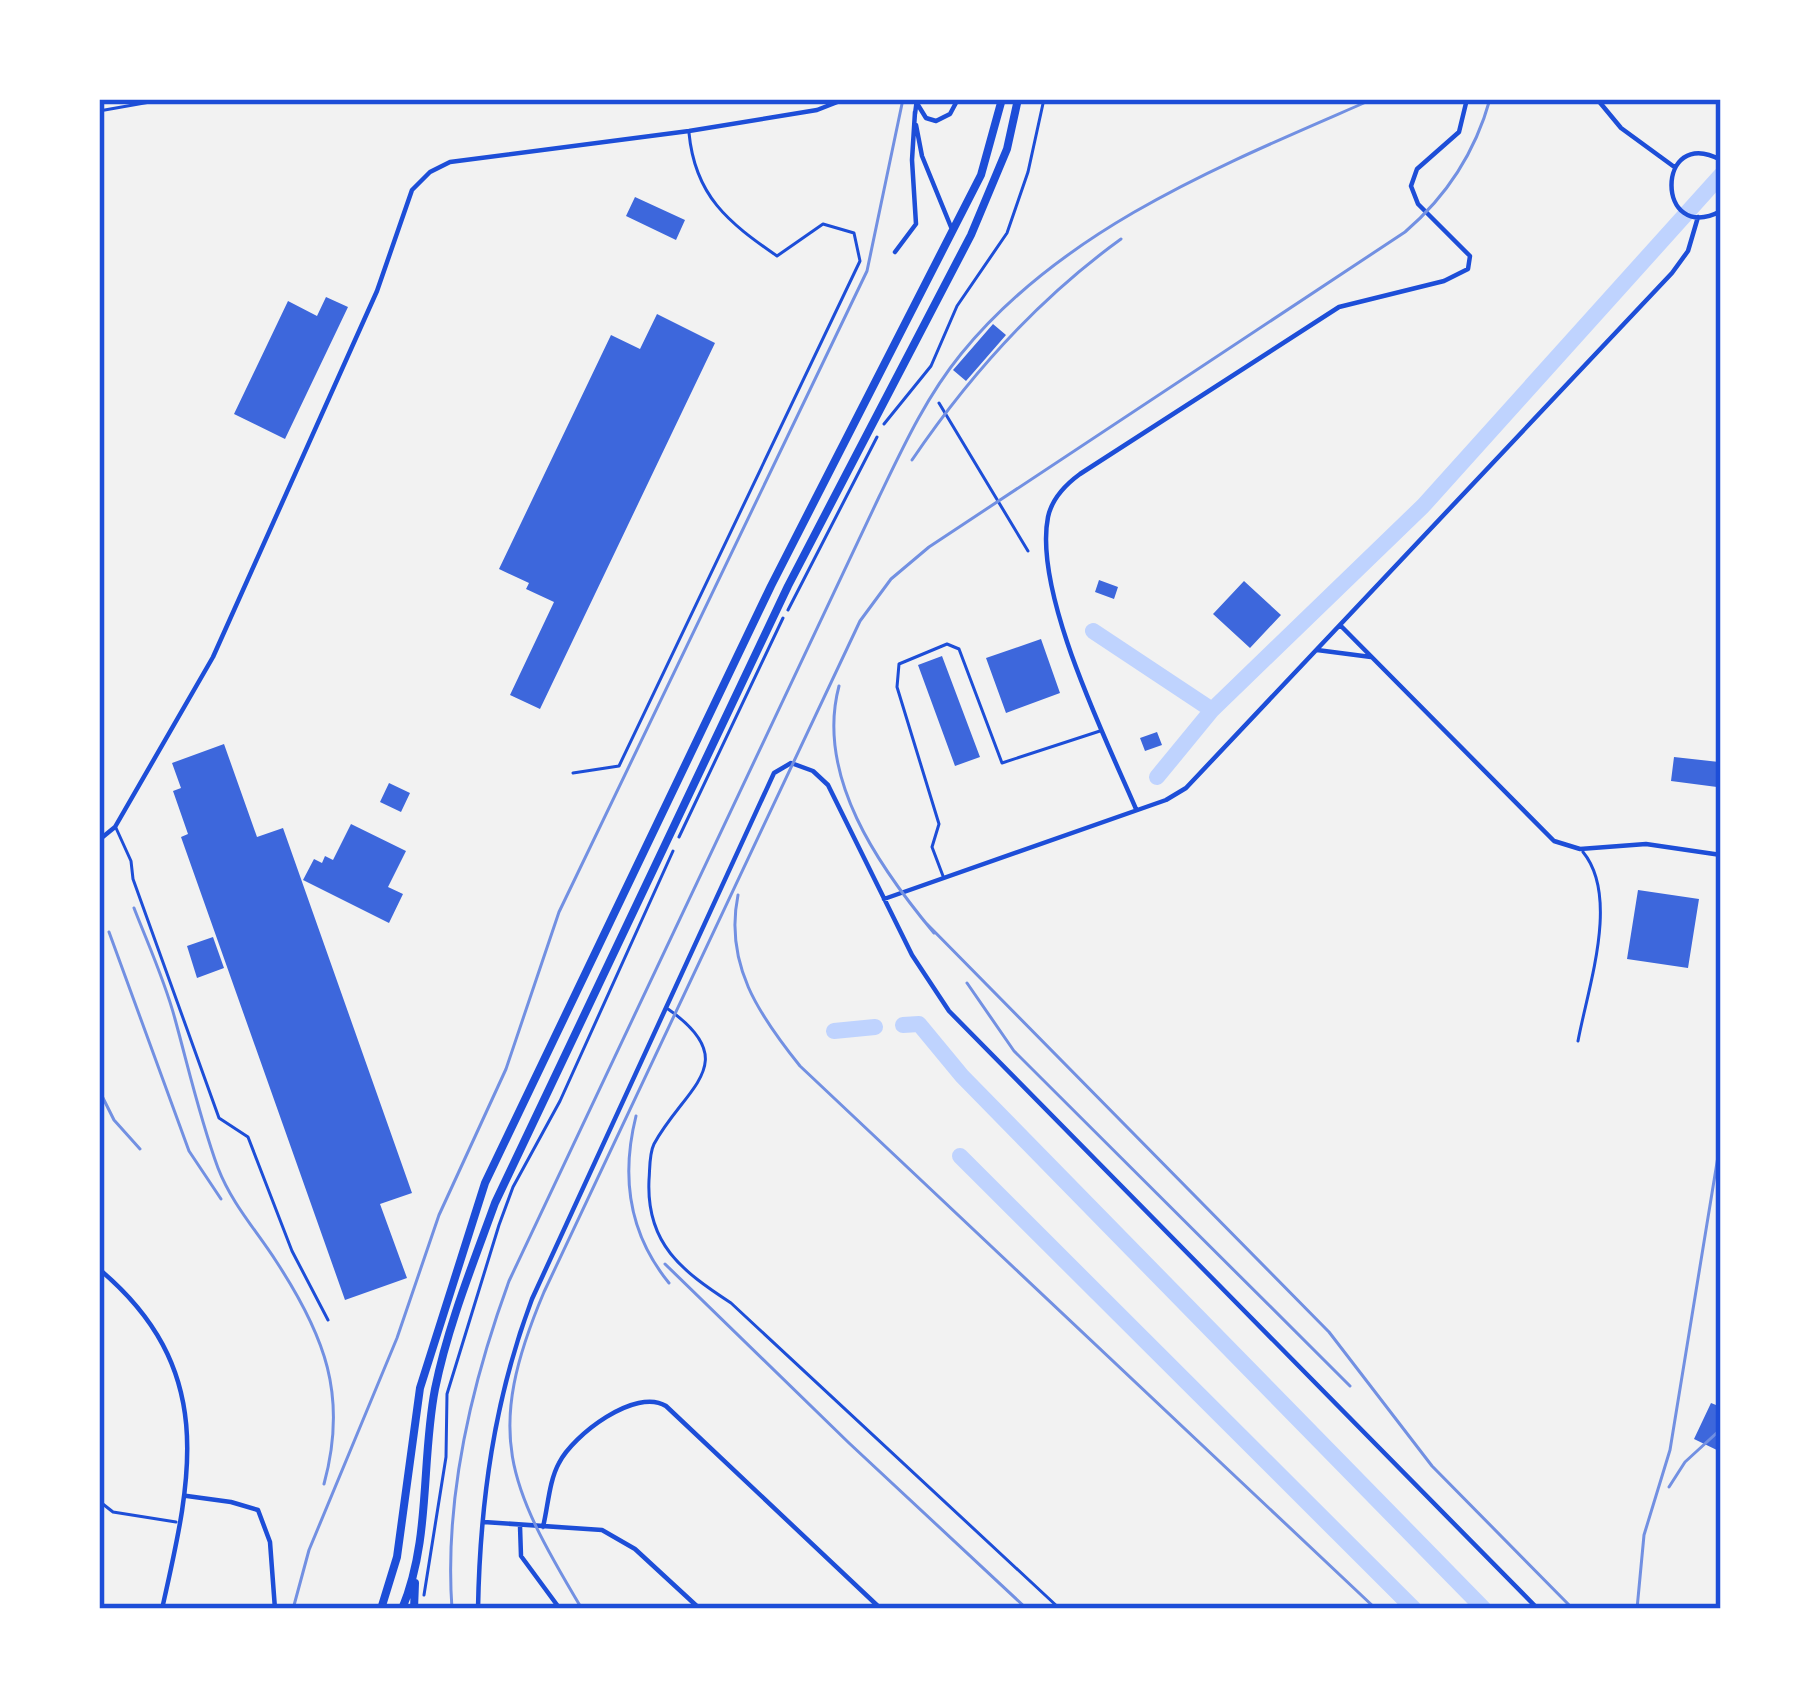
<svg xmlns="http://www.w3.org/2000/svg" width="1820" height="1708" viewBox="0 0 1820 1708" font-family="'Alegreya Sans',sans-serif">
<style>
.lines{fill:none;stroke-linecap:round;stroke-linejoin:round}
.river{stroke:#bfd3fe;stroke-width:16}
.building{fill:#3d67dc}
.path{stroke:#1d4ed8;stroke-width:3}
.service{stroke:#1d4ed8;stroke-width:3}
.minor{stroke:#1d4ed8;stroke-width:4.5}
.primary{stroke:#1d4ed8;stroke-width:8}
.rail{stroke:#7290e2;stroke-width:3}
.neatline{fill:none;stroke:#1d4ed8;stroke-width:4.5}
</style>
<rect width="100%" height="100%" fill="#f2f2f2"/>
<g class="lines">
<path class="river" d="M1093 631 1212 710
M1157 777 1212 710 1423 506 1721 175
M903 1025 919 1024 962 1076 1484 1609
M834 1031 875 1027
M960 1156 1414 1609"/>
</g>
<path class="building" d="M635 197 685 220 676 240 626 216Z
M326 297 348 307 285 439 234 414 288 301 317 316Z
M657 314 715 343 540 709 510 695 554 602 526 589 529 583 499 569 611 335 640 349Z
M993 324 1006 335 966 381 953 370Z
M1099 580 1118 587 1114 599 1095 592Z
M1244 581 1281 615 1250 648 1213 614Z
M1041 639 1060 693 1006 713 986 658Z
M942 656 980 757 955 766 918 665Z
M1157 732 1162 745 1145 751 1140 738Z
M224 744 257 837 283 828 412 1193 380 1204 407 1278 345 1300 181 837 188 834 173 791 181 788 172 763Z
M1674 757 1719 762 1717 787 1671 781Z
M389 783 410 793 401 812 380 802Z
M351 824 406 851 388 887 403 894 389 923 303 880 314 859 322 863 325 856 333 860Z
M1638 890 1699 899 1688 968 1627 959Z
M213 937 224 968 197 978 187 946Z
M1711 1403 1721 1407V1452L1694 1439Z"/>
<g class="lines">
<path class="path" d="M99 111 167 99
M939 403 1028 551
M884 424 931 366 957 306 1007 233 1028 172 1044 99
M788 610 877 437
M679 837 783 618
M424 1595 446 1457 447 1394 499 1225 513 1187 560 1101 673 851"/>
<path class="service" d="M573 773 619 766 860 261 854 233 823 224 777 256C728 222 695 196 689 133
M116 828 131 861 133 879 219 1118 248 1137 292 1251 328 1320
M943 876 932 847 939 824 897 687 899 664 947 644 959 649 1002 763 1100 731
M668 1009C745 1063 684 1088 654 1144 649 1154 650 1169 649 1180 646 1244 682 1271 731 1303L1060 1609
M1578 1041C1588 987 1620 897 1583 852
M99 1501 113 1512 176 1522"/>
<path class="minor" d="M1597 99 1621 128 1673 166
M918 105 926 118 936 121 950 114 958 99
M915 114 917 99
M916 125 922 156 951 227
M1721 160C1655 124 1655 246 1721 211
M895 252 916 224 912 160 915 112
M1340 625 1554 841 1580 849 1646 844 1721 855
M1317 650 1371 657
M1136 809C1106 739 1033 592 1048 517 1052 498 1065 485 1080 474L1339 307 1444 281 1468 269 1470 256 1418 204 1411 186 1417 169 1459 132 1467 99
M99 840 115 827 213 657 377 291 412 190 430 172 450 162 689 131 817 110 845 99
M884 899 1166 800 1186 788 1672 273 1688 251 1698 217
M99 1269C218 1369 192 1476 162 1609
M187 1496 231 1502 258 1510 270 1542 275 1609
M484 1522 602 1530 635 1549 700 1609
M520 1526 521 1556 560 1609
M543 1527C548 1507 549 1481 559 1463 573 1435 636 1387 666 1406L881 1609
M478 1609C480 1502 494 1400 532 1299L774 773 791 763 813 771 828 785 912 955 949 1011 1538 1609"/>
<path class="primary" d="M381 1609 397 1557 420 1388 485 1183 771 586 981 175 1002 99
M402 1609C431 1540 421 1461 435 1389 448 1325 473 1264 495 1203L788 586 971 235 1007 149 1018 99
M414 1609 415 1583"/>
<path class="rail" d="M912 460C969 376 1038 299 1121 239
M839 686C815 776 879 867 934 933
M738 895C724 964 759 1015 800 1066L1376 1609
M134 908C148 944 165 981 175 1019 189 1070 200 1119 218 1168 232 1204 256 1230 276 1261 325 1336 348 1396 324 1484
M924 921 1329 1332 1432 1466 1573 1609
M109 932 189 1151 221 1199
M967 983 1014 1051 1350 1386
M99 1090 114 1120 140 1149
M636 1116C621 1176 629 1234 669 1283
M665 1264 849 1443 1027 1609
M1669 1487 1685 1462 1721 1429
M293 1609 309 1550 397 1338 439 1215 506 1069 559 912 867 271 903 99
M452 1609C444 1498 471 1385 509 1281L879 497C903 447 926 397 961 354 1065 226 1227 163 1373 99
M582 1609C507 1483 484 1434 544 1292L860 621 891 579 929 547 1405 232C1447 196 1475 153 1490 99
M1637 1609 1644 1535 1670 1450 1721 1138"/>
</g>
<rect width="1820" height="1708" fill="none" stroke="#ffffff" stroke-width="204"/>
<rect x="102" y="102" width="1616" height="1504" class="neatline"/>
</svg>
